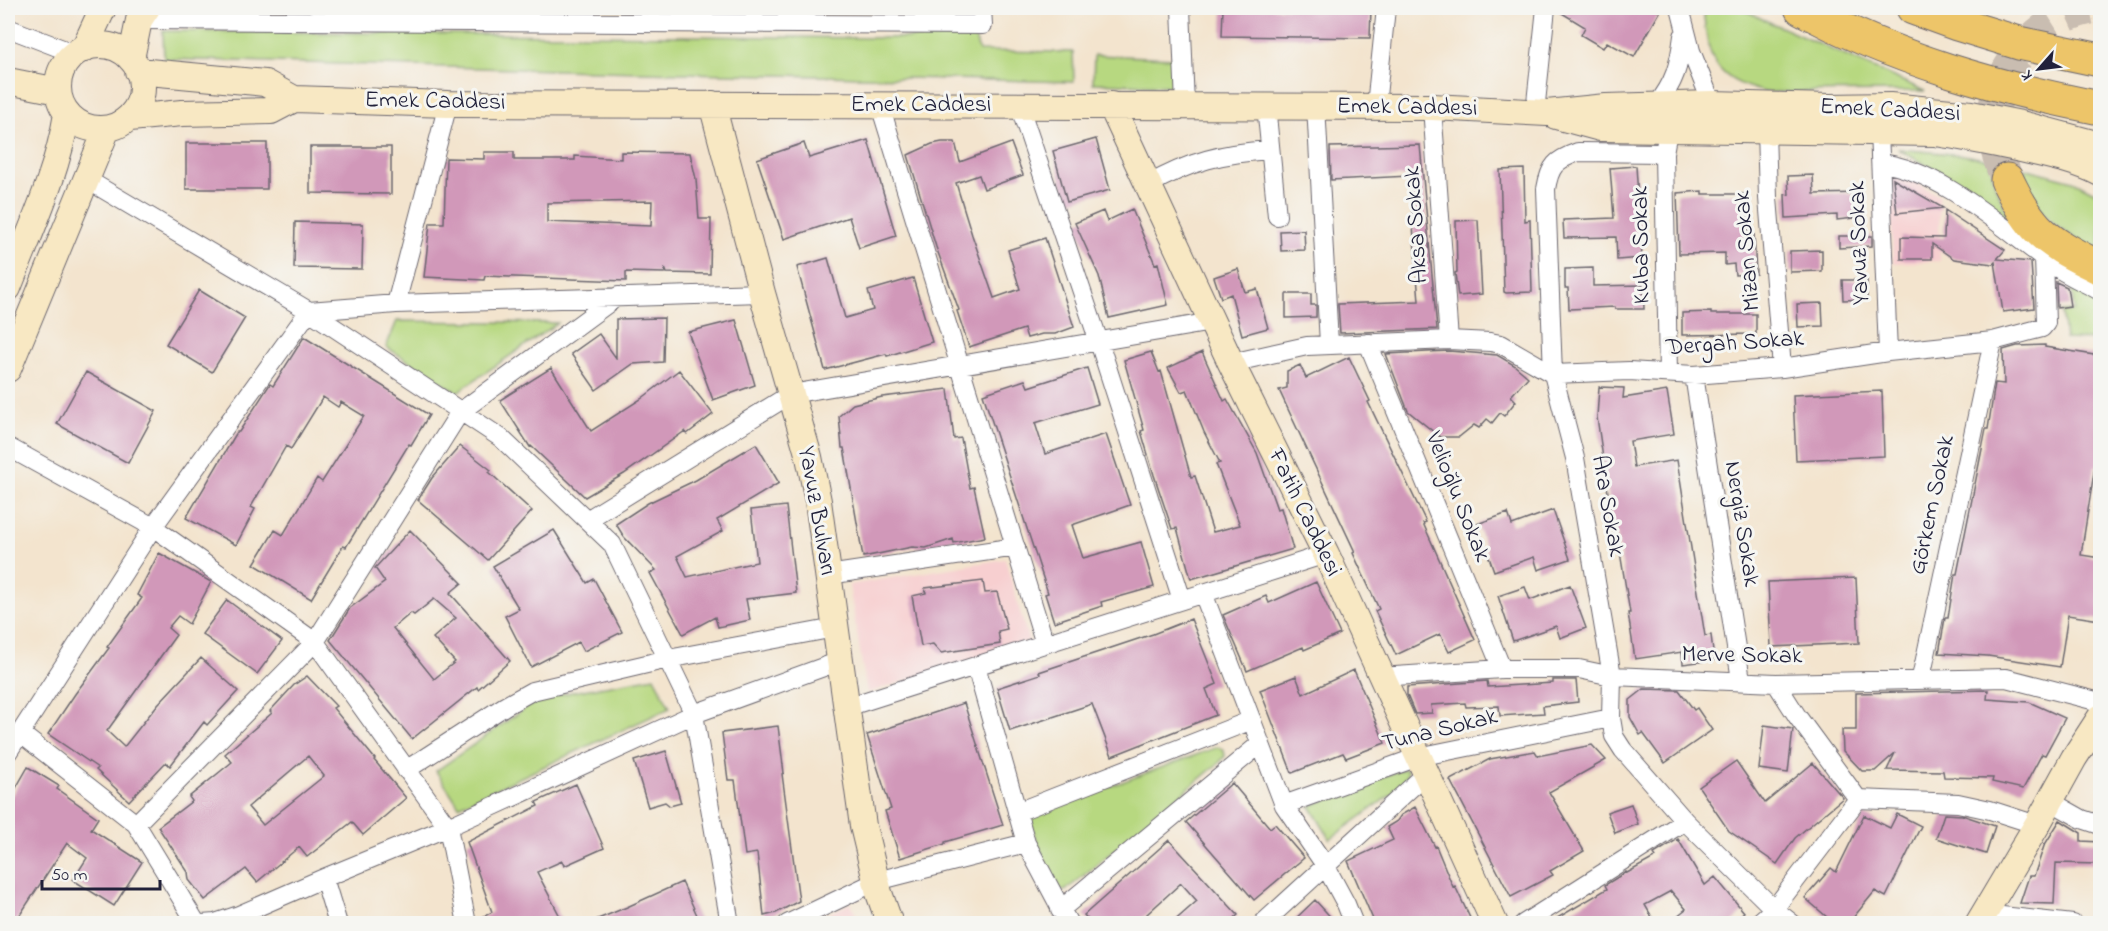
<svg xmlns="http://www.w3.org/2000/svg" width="2108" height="931" viewBox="0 0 2108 931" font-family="'Indie Flower',sans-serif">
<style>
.built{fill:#f7cfd0}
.green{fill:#b7d880;stroke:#6c7d5e;stroke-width:1.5}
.building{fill:#d198b9;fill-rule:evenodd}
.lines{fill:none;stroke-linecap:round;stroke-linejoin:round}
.highway-tunnel{stroke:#c9bdb1;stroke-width:33;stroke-dasharray:33 16;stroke-linecap:butt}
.street-casing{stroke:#6b666e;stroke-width:20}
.secondary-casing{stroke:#6b666e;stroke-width:28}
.highway-casing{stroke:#6b666e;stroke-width:35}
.street{stroke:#fff;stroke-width:18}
.secondary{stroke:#f8e8c3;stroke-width:26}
.highway{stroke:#edc569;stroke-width:33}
.labels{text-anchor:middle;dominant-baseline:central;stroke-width:6;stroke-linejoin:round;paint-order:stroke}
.street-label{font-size:24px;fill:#22223b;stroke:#f6f6f2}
</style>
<rect width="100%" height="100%" fill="#f6f6f2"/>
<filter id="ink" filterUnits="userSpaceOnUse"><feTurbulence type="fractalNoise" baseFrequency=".0167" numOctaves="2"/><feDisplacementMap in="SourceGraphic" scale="12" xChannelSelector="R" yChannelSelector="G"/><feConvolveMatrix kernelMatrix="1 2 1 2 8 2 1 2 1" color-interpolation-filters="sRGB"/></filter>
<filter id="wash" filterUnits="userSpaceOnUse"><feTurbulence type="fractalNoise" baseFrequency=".008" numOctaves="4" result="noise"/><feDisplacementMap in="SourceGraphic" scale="24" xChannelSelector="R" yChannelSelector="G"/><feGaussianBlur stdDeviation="1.35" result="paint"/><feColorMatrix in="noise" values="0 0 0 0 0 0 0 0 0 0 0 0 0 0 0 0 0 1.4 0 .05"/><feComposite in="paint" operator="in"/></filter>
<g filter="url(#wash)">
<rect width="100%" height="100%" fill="#f3e4ce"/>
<path class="built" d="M1890 168 1939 196 1940 261 1893 263Z
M1005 559 1029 642 867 693 849 585Z
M851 903 859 923 808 924Z"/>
<path class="green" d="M165 8H285L284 11 161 14Z
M1703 8H1741L1760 18 1925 91 1765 92C1712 79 1708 58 1703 8Z
M163 31 878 38 975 37 979 51 1073 52 1074 82 514 69 164 59Z
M1094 55 1174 58 1173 86 1093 83Z
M1898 149 1963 155 1989 160 1995 186 2010 219 1971 190Z
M2024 168 2073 181 2100 195V252C2074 239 2045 222 2031 196 2026 189 2026 177 2024 168Z
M2071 282 2100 300V340L2065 339 2062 312 2074 311Z
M397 321 558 323 457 392 386 347Z
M654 677 670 708 459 806 436 771 540 698Z
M1218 747 1224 751 1225 756 1220 762 1065 891 1054 887 1028 816Z
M1403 769 1408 770 1404 785 1330 839 1310 806Z"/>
<g id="blocks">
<path class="building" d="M1223 8H1371L1370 38 1222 36Z
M1557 8H1652L1660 12 1634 57 1607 42 1603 48 1581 35 1585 27 1557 10Z
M1096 139 1110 190 1067 202 1053 151Z
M868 140 896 236 859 248 849 217 784 239 757 159 804 143 809 158Z
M942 142H955L960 162 1011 143 1023 175 984 189 979 175 956 183 972 235 994 298 1020 289 1008 250 1045 238 1074 327 1055 334H1042L1027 338 1024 329 969 347 957 311 959 310 936 247 908 155 932 144Z
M186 143H267V189H186Z
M1420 145 1437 329 1340 333 1338 304 1419 301 1409 176 1331 180 1330 147Z
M310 147H391V194L310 193Z
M484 152H514V160H575V156L621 159V152L690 153 696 179 699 219H711L710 274 667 273 665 268V273L626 272V281L485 276 484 280 424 277 430 223H444L446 158 484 159ZM652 201 651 226 547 222V203Z
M1636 166 1642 258 1617 260 1616 237 1564 238 1563 220 1614 218 1610 168Z
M1524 169 1525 221 1530 220 1532 292 1506 293 1504 292 1500 170Z
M1813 175 1814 194 1862 193 1863 217 1837 220V215L1786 218 1785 194 1789 195 1788 176Z
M1893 179 1943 208 1897 213Z
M1702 191V194H1747L1748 234H1754L1756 274 1735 275 1734 264 1725 265V253L1679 254 1677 193Z
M1132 209 1155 264 1158 263 1168 305 1109 318 1099 276 1075 223 1103 211 1107 221Z
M1945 210 2005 250 1997 259 2031 262 2034 308 2003 312 1995 262 1993 264 1954 259 1932 244V259H1901V237L1944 238Z
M1478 220 1482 294 1458 296 1455 273 1457 272 1456 221Z
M295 222 363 224 362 269 294 268Z
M1304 230 1305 250 1281 251 1280 231Z
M1839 236H1872V246L1839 248Z
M1822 250V271L1790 272V251Z
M828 258 845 318 873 310 868 291 913 278 932 342 887 356 886 354 825 370 797 267Z
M1593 268V286L1643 285 1644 309H1615V307L1569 309 1568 288H1565V269Z
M1238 269 1245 292 1257 289 1268 328 1242 335 1231 294 1221 298 1214 277Z
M1842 280H1867V299L1843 300Z
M2056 282 2067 287 2070 306 2057 308Z
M199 290 245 318 212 372 166 344Z
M1286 294H1311V305H1316V317L1286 318Z
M1822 303 1823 326 1798 327 1797 304Z
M1711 312V314H1756V334L1682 335V313Z
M664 318 663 362 633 364 596 390 571 354 599 334 616 358V319Z
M736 320 755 385 713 400 688 332Z
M304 337 429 415 411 445 409 444 346 547 343 546 311 599 254 564 275 530 283 535 317 478 322 482 364 416 341 402 338 407 323 397 291 449 286 446 251 507 255 509 236 545 186 518 237 432H239L270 384 273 386Z
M2045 345V347L2100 356V450L2098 466H2095L2081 555 2100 558V620L2068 615 2060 667 1988 656 1939 653 1945 618H1948L1955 574H1957L1986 429H1988L1995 383 2004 384 2003 350 2017 346Z
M1449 351 1497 355 1514 365 1528 377 1511 396 1516 401 1504 416 1500 413 1492 423 1487 419 1479 428 1474 425 1459 437H1440L1408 411 1386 354Z
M1151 352 1159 372 1161 371 1191 477 1195 476 1213 532 1240 525 1216 464 1220 463 1204 432 1187 390 1181 392 1168 368 1202 352 1224 401 1227 399 1257 453 1277 509 1281 508 1293 549 1191 579 1177 528 1172 529 1154 475 1141 431 1144 430 1124 360Z
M1349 357 1370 401 1368 402 1426 522 1423 523 1475 640 1449 652 1440 634 1396 655 1375 611 1379 609 1353 553 1355 552 1279 390 1287 388V371L1300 365 1306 378Z
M551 368 591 431 641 399 679 370 713 414 687 434 685 431 624 474 585 497 531 446 530 447 500 400Z
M1087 368 1098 404 1035 423 1045 454 1106 434 1130 505 1072 525 1083 558 1141 542 1154 587 1101 602 1102 606 1054 622 1045 594 1048 593 983 394 1025 380 1028 387Z
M86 372 156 411 128 463 57 424Z
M1599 387 1624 388 1623 398 1667 391 1674 434 1630 441 1634 467 1677 460 1705 636 1711 635 1714 660 1683 664 1682 652 1635 659 1628 613H1630L1617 534H1614L1597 417Z
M948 389 954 439 961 438 970 488 974 487 985 537 954 543 953 539 926 548 912 547 863 557 844 448H842L839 416 853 404 882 397Z
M1882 391 1884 456 1796 460 1793 395Z
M756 444 779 483 717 520 723 531 677 556 687 577 757 562 751 510 786 506 796 593 746 599 750 620 718 627 715 617 683 634 650 573 656 570 624 537 616 524 648 503 696 480Z
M460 446 491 470 489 472 532 511 488 560 418 500 432 478Z
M1553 510 1570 559 1538 570 1534 557 1494 571 1477 524 1508 513 1512 525Z
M410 530 462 583 450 593 510 661 478 689 477 687 412 739 330 640 350 608 385 582 375 568ZM434 599 456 618 433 638 455 662 434 679 393 628 411 613 414 615Z
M554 530 587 583 594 579 622 632 584 651 579 642 531 667 505 616 519 609 493 566Z
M159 553 211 582 189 624 178 616 168 628 176 635 107 731 124 747 158 704 201 658 238 691 207 725 204 722 170 766 166 762 129 801 96 770 98 768 48 734 75 694 109 648 107 647 142 598 137 595Z
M1856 578 1859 643 1771 647 1768 582Z
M983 581 985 593 997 592 1007 629 998 631 1000 644 941 653 933 644 921 646 912 596 926 593 925 588Z
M1316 582 1340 634 1304 650 1303 647 1247 671 1223 615 1266 596 1269 603Z
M1570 585 1586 628 1560 638 1556 626 1513 641 1498 596 1525 587 1530 600Z
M227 600 282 641 257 674 202 634Z
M1191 619 1217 684 1206 689 1216 715 1112 756 1092 704 1010 731 997 688 1040 674 1039 672 1153 634Z
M1354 670 1385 743 1346 758 1343 753 1292 773 1260 690 1296 676 1303 694Z
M307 676 336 706 333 708 375 759 374 760 406 798 363 835 352 822 307 857 299 847 257 882 246 869 205 900 189 880 188 872 158 827 192 801 189 797 232 762 225 754 272 713 270 711 294 685ZM308 756 324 776 263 825 248 807Z
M1553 680H1576L1578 702 1543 706 1544 713 1500 716 1499 706 1466 707 1465 703 1431 705 1432 713 1415 714 1407 695V687L1487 681 1488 687 1553 683Z
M1644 689 1679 690 1694 710 1697 708 1712 730 1665 763 1643 733 1640 735 1630 717V700Z
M1988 690 1987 699 2029 702 2065 718 2045 755 2042 754 2023 789 1992 782 1993 778 1944 777 1943 771 1887 770 1895 753 1875 771H1862L1843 751 1842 730H1856V693Z
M964 703 1003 825 945 842V844L900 858 885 811 891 809 867 735Z
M1764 725 1793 729 1788 773 1759 769Z
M778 726 784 773 782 774 799 901 776 913 764 916 757 853 745 855 735 780H728L722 733Z
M1592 745 1606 760 1549 792 1584 851 1550 871 1553 875 1511 897 1450 780 1490 759 1535 751 1538 756Z
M666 751 681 803 670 806 665 802 648 807 634 761Z
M1736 761 1765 803 1813 763 1843 798 1795 838 1777 864 1729 831 1699 787Z
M28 767 59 786 57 789 98 818 91 829 142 862 114 906 73 880 87 858 67 843 14 924H8V802Z
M1232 783 1270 828 1275 824 1304 858 1254 900 1186 822Z
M576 784 604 848 564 866 562 861 537 872 564 924H478V920L492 912 467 842 538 806 536 802Z
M1631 804 1638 824 1615 833 1607 812Z
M1415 807 1435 847 1436 846 1453 887 1455 886 1470 918 1459 924H1375L1348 861 1393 840 1387 827 1397 821 1401 815Z
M1897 814 1921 826 1886 897 1875 891 1848 924H1835L1805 898 1831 868 1836 872 1864 815 1890 828Z
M1944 814 1962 815 1995 826 1986 854 1936 838Z
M2060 820 2081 833V841L2100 842V864L2056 863 2054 904 2020 903 2029 876H2034L2044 846Z
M1678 839 1705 885 1715 877 1744 912 1730 924H1667L1686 909 1671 891 1645 905 1656 924H1547L1607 889 1605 885 1626 872 1627 873 1656 857 1654 854Z
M1169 840 1238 915 1228 924H1171L1197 901 1181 883 1136 924H1092L1084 915Z
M682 882 701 924H586L627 907Z
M1315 900 1337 924H1290Z"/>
</g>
</g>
<g filter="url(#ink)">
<use href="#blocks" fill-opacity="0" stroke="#6b666e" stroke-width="1.5"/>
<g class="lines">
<path class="highway-tunnel" d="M2007 180C2001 163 1994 146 1993 127 1992 72 2037 19 2090 8"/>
<g class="street-casing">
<path id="street" d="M1181 8 1185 105
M1680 8 1691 51 1712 104
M139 20 983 25 982 8
M8 28 73 53
M880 105 1045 644
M1019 105 1099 342 1182 600
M1266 105 1277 216
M1316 105 1329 344
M1376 106 1386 8
M1656 106C1675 82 1679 66 1683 36
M1432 107 1449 340
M1535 112 1546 8
M1766 130 1768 198 1782 368
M1879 131 1888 352
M1666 142 1664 153 1668 373
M1664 153 1578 152C1556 160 1550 165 1546 189L1553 374 1575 458 1612 676 1611 718 1614 736 1623 750 1685 821 1774 909 1793 924
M1881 163C1945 171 2007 233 2059 269 2072 277 2087 284 2100 291
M86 179 309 311 501 438 612 544 694 714 730 924
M1148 185C1191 161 1222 153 1270 150
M396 304 448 104
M1368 343 1502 669
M1231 363 1307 346 1449 340 1490 342 1501 344 1553 374 1629 371 1694 375 1782 368 1888 352 1993 341 2042 328 2046 323 2044 257
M1694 375 1741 680
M8 447 153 527 315 642 448 827 467 924
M587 520 791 394 1212 322
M828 575 1016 547
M1203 593 1284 805 1325 865 1346 904 1354 924
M976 666 1026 843 1069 924
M1380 677 1502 669H1579L1612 676 1776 683 2006 678 2100 702
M1921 678 1993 341
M1776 683 1797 716 1858 799 1958 803 1990 810 2037 825
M847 707 1326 554
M20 733 136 824 197 924
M8 752 153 527 309 311 396 304 762 293
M406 770 505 706 532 691 668 659 835 628
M2050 801 2082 819 2100 825
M1284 805 1418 757 1611 718
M1017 812 1252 720
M136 824 315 642 460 412 618 296
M324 878 338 924
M1060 910 1260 744
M1984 914 2073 924
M202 924 215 923 239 915 324 878 448 827 694 714 840 661
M787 924 877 881 1026 843
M1262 924 1426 774
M1523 924 1685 821
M1757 924 1774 909 1858 799"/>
</g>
<g class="secondary-casing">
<path id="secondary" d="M58 87a42 42 0 1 1 84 0a42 42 0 1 1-84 0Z
M84 49 103 8
M131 59 139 20 147 8
M8 81 58 91
M294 99 448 104 1432 107 1547 113 1606 107 1712 104 1830 107 1890 106 1971 114 2021 124 2100 145
M712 104 762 293 809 457 818 501 863 826 879 893 890 924
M1111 105 1231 363 1326 554 1495 924
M1556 116 1600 128 1935 133C1961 136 1986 142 2012 147 2042 154 2073 159 2100 173
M130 118 182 113 271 111 294 99 265 83 138 71
M8 288C30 231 57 175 67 114
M8 369 107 129
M1978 924 2037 825 2074 758 2100 718"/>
</g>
<g class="highway-casing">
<path id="highway" d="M1801 8C1894 59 1997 88 2100 108
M1913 8 1957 24 2019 43 2100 60
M2007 180C2015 196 2024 214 2037 228 2054 246 2079 257 2100 268"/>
</g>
<use href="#street" class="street"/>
<use href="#secondary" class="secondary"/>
<use href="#highway" class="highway"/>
</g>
</g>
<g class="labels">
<g class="street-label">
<text transform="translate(435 102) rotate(1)">Emek Caddesi</text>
<text x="921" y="105">Emek Caddesi</text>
<text transform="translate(1407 108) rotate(1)">Emek Caddesi</text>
<text transform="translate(1890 111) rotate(3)">Emek Caddesi</text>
<text transform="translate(1417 225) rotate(-94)">Aksa Sokak</text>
<text transform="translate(1860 243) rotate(-92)">Yavuz Sokak</text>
<text transform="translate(1642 245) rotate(-91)">Kuba Sokak</text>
<text transform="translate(1748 251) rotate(-95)">Mizan Sokak</text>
<text transform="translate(1735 344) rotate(-4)">Dergah Sokak</text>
<text transform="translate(1457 497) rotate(68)">Velioğlu Sokak</text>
<text transform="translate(1933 505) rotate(-78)">Görkem Sokak</text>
<text transform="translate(1607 506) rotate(80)">Ara Sokak</text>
<text transform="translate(816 511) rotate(80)">Yavuz Bulvarı</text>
<text transform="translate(1304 513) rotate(64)">Fatih Caddesi</text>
<text transform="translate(1741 524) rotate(81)">Nergiz Sokak</text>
<text transform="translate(1742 656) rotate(1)">Merve Sokak</text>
<text transform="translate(1440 731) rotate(-14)">Tuna Sokak</text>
</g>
</g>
<rect width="2108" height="931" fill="none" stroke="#f6f6f2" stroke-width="30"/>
<g transform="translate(2039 69) rotate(242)" stroke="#f6f6f2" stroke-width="4.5" paint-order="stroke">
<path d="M0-4.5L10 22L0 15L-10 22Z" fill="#22223b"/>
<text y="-9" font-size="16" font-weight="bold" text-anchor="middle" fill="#22223b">K</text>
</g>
<path d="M42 880v9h118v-9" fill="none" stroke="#22223b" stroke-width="3"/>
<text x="51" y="880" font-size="18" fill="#22223b" stroke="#f6f6f2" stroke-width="4.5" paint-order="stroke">50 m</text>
</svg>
